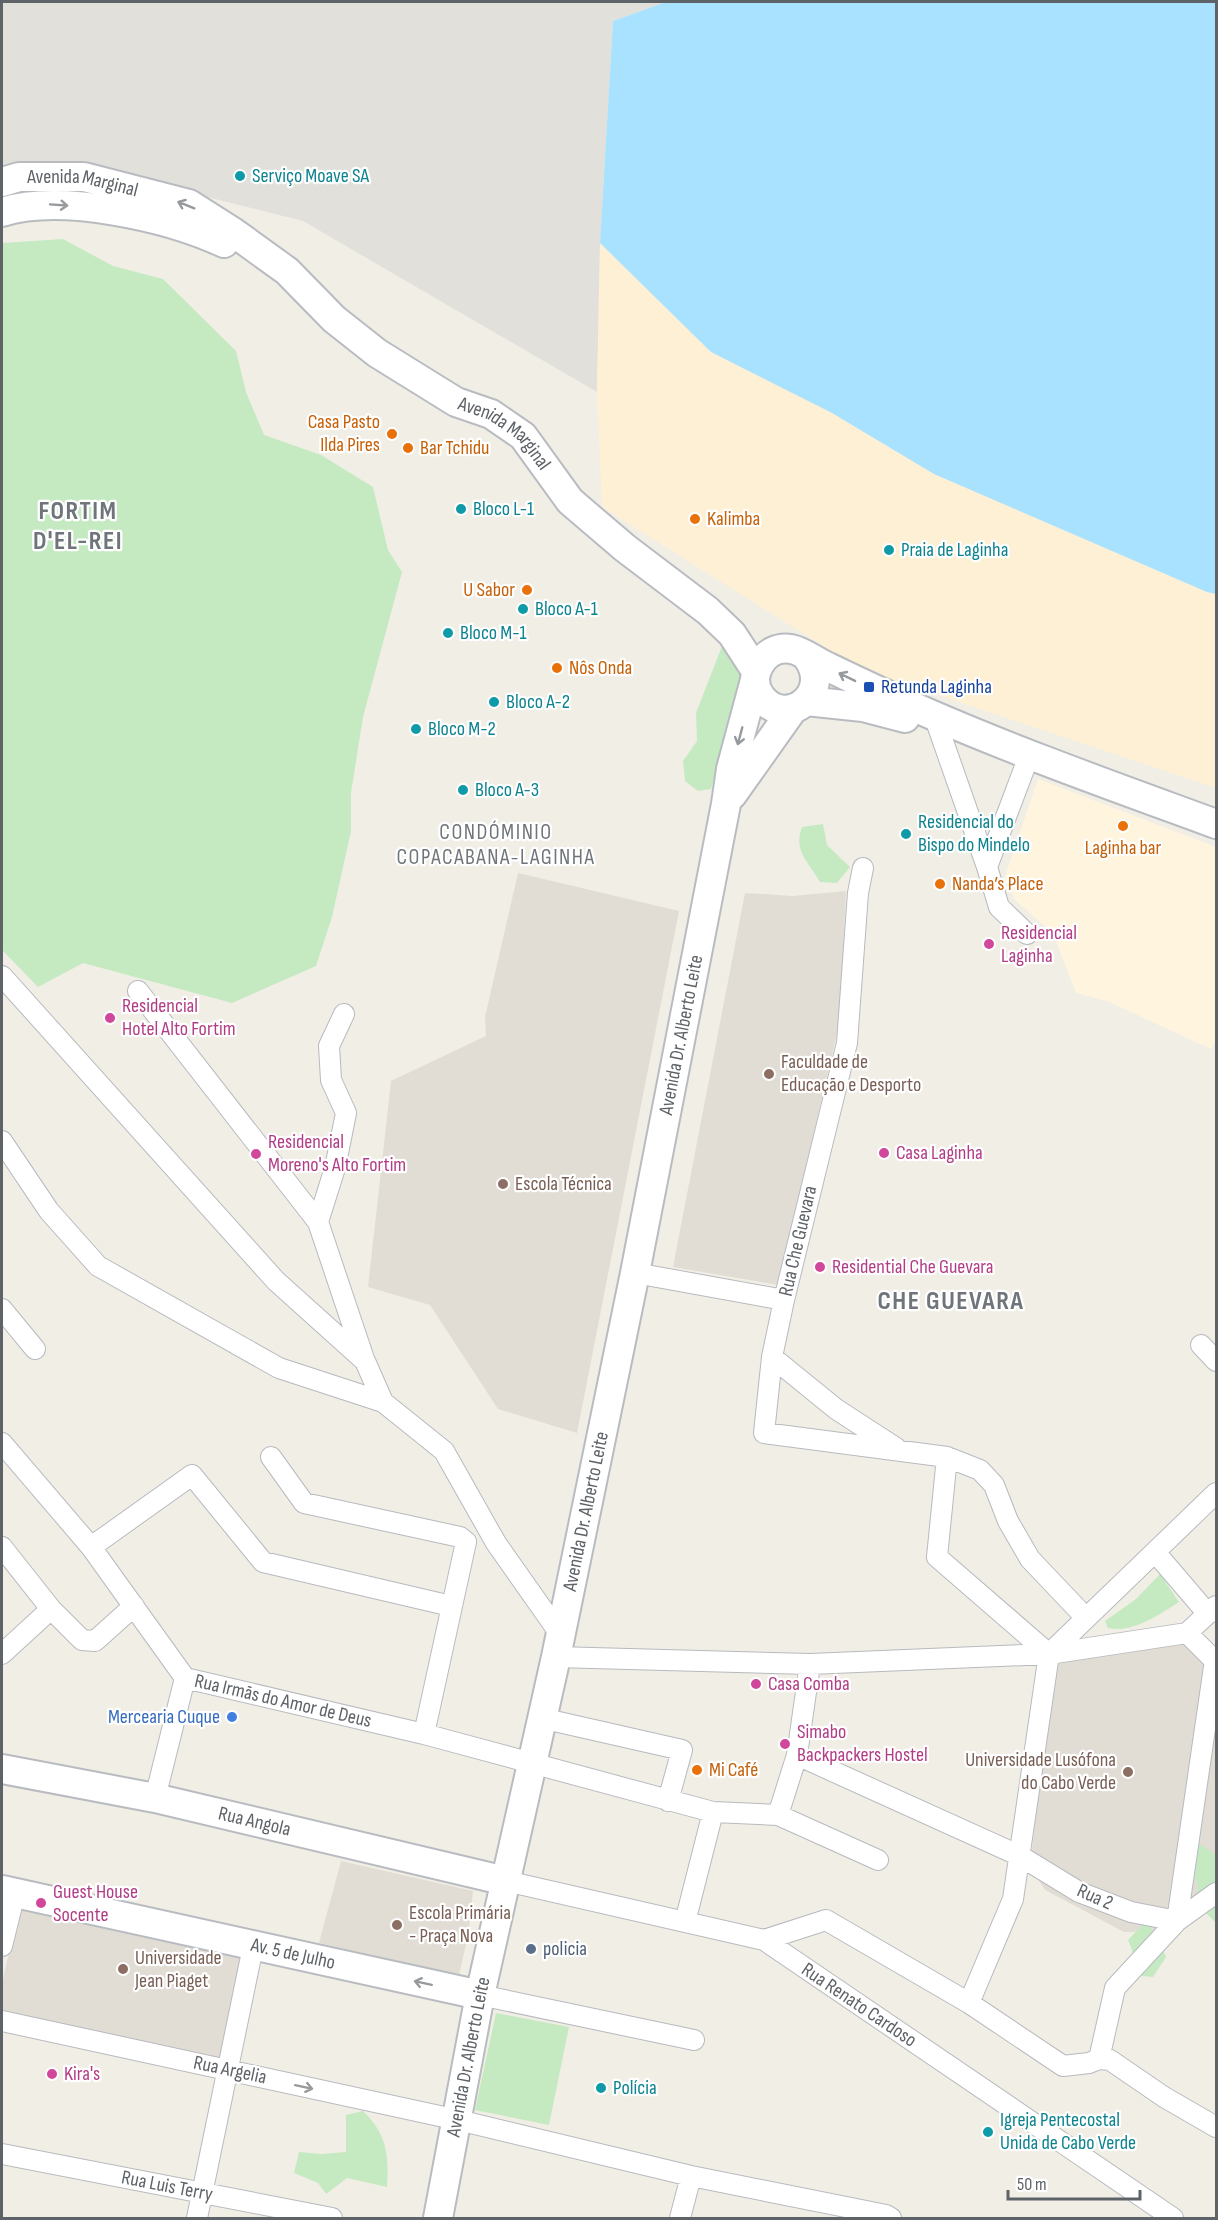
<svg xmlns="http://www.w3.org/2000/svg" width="1218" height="2220" viewBox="0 0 1218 2220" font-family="'Sofia Sans Condensed',sans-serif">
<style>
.commercial{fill:#fff4de}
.industrial{fill:#e2e0db}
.education{fill:#e1ddd5}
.green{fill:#c5eac1}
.sand{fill:#fef0d5}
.water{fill:#a9e2ff}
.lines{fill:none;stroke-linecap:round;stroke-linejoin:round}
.street-casing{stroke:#b7babe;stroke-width:22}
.secondary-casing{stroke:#b8bcc1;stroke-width:32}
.street{stroke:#fff;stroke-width:20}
.secondary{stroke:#fff;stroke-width:28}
.oneway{stroke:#969a9d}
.culture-dot{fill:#0f9aa8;stroke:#fff;stroke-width:2}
.food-dot{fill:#e8710a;stroke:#fff;stroke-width:2}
.transit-dot{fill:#1a4fb4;stroke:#fff;stroke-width:2}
.hotel-dot{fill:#d1479c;stroke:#fff;stroke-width:2}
.education-dot{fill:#8d6e63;stroke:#fff;stroke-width:2}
.shop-dot{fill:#3f7fe0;stroke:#fff;stroke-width:2}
.service-dot{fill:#5c6f8a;stroke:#fff;stroke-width:2}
.labels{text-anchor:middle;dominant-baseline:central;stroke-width:4.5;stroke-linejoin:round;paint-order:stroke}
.culture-label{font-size:20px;fill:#0d838f;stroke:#fff;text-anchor:start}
.street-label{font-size:20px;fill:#5e6368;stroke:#fff}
.food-label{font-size:20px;fill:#c56008;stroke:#fff;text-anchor:start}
.transit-label{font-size:20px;fill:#164399;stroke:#fff;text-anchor:start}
.hotel-label{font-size:20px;fill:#b23c85;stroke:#fff;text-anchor:start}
.education-label{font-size:20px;fill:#785e54;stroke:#fff;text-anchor:start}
.shop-label{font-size:20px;fill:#366cbe;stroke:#fff;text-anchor:end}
.service-label{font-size:20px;fill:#4e5e75;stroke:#fff;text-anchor:start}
.quarter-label{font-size:22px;letter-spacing:1.5px;fill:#6f757a;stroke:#fff}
.district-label{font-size:26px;font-weight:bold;letter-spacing:1.5px;fill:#6f757a;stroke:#fff}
</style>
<rect width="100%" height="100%" fill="#f1eee6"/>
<path class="commercial" d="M1038 779 1216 847V1040L1211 1049 1107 1001 1076 993 1053 933 1015 900 1004 879Z"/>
<path class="industrial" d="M2 2H666L613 21 600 243 597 392 303 221 83 166 2 172Z"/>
<path class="education" d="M518 873 679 911 577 1433 498 1409 430 1305 368 1287 391 1081 486 1036 485 1017Z
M846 891 840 1021 778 1285 673 1267 745 893 793 896Z
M1185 1640 1216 1677V1893L1167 1931 1124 1932 1045 1890 1030 1867 1053 1659Z
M341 1861 473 1891 468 1936 459 1975 319 1943Z
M20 1901 244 1953 219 2061 2 2010V1984Z"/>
<path class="green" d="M63 239 113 266 163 279 236 351 246 392 264 435 321 455 373 487 388 550 402 572 363 717 351 793V831L332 917 316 966 232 1003 83 963 38 987 2 950V243Z
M724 641 745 669 711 789 698 791 685 781 683 761 697 741 696 713Z
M823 824 827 845 850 867 837 883 820 882C808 861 793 851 802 827Z
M1160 1574 1179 1602C1160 1614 1132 1634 1108 1628L1105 1621 1136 1599Z
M1196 1842 1216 1855 1215 1922 1196 1903 1198 1886 1192 1867Z
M1146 1921 1158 1939 1166 1957 1153 1977 1142 1976 1128 1940Z
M496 2013 569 2027 549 2125 475 2110Z
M363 2111C387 2134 389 2155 387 2187L347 2178 326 2194 318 2183 294 2173 299 2152 322 2154 346 2152V2115Z"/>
<path class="sand" d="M600 243 711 352 832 413 934 474 1207 592 1216 594V788L860 669 602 507 597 392Z"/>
<path class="water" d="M666 2H1216V594L1207 592 934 474 832 413 711 352 600 243 613 21Z"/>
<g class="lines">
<g class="street-casing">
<path id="street" d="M938 727 987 867 1029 756
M987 867 999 907 1027 934
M863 868 858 893 847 1043 784 1300 772 1357 764 1433 947 1457 980 1470 994 1485 1008 1521 1030 1559 1086 1618
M2 976 276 1281 365 1361 383 1402 444 1451 496 1543 560 1634
M138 991 318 1222 364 1359
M2 1141 49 1211 98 1266 279 1368 383 1402
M318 1222 335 1168 346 1113 331 1080 329 1046 344 1014
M635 1273 784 1300
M2 1309 35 1349
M1201 1345 1216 1361
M772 1357 836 1409 896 1448
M2 1443 91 1547 185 1678 424 1734 713 1812 778 1815 797 1755 810 1664
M271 1457 304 1503 460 1537 466 1542 424 1734
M947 1457 937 1557 1049 1654
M2 1547 51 1609 82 1640 95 1641 134 1606
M91 1547 192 1475 263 1562 451 1606
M1155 1552 1208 1614
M1187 1633 1216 1662
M2 1654 51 1609
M556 1657 810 1664 1049 1654 1187 1633 1216 1606
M541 1718 682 1750 668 1801
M797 1755 1020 1856 1079 1892 1131 1912 1177 1921 1215 1660
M155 1798 185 1678
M778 1815 878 1860
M506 1881 764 1940 1173 2218
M685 1922 713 1812
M764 1940 826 1920 969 2003 1063 2066 1089 2063 1099 2059 1110 2060 1164 2097 1216 2127
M2 1946 15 1893
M480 1995 694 2040
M969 2003 1013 1899 1049 1654 1216 1493
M2 2021 458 2120 691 2176 886 2215 891 2218
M1099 2059 1115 1988 1177 1921 1216 1893
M2 2154 332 2218
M197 2218 253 1947
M680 2218 691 2176"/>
</g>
<g class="secondary-casing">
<g id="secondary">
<path id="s1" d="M2 182 19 177H84L189 204 233 232 287 271 334 319 377 353 456 402 491 414 523 436 570 501 625 548 708 611 732 634 756 671"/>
<path d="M2 212C61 193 168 217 224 243"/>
<path d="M807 657C834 693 786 730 761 697 745 676 765 644 791 649 803 651 816 662 828 667 859 682 891 697 923 711 1019 753 1118 788 1216 824"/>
<path d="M806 701 863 707 905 718"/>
<path d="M732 795 793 709"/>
<path id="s2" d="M2 1769 155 1798 506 1881"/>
<path id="s3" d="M2 1890 480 1995"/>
<path id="s4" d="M438 2218 480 1995 556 1657 635 1273 726 804 731 769 755 680"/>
</g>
</g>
<use href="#street" class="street"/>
<use href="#secondary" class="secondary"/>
</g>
<defs><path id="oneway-shaft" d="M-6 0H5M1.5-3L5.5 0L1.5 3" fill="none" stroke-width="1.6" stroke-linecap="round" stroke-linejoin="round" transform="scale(1.5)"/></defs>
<g class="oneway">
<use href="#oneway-shaft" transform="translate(59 205) rotate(4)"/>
<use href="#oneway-shaft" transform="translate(186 205) rotate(-158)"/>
<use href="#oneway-shaft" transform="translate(847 677) rotate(-154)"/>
<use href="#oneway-shaft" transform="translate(740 736) rotate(105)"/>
<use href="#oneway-shaft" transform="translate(423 1983) rotate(-168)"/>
<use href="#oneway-shaft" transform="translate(304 2087) rotate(12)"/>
</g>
<g class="culture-dot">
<circle cx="240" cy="176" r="6"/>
<circle cx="461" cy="509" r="6"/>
<circle cx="889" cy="550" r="6"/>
<circle cx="523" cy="609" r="6"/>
<circle cx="448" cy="633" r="6"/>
<circle cx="494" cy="702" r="6"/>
<circle cx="416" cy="729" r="6"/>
<circle cx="463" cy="790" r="6"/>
<circle cx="906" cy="834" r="6"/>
<circle cx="601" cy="2088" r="6"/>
<circle cx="988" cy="2132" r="6"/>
</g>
<g class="food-dot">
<circle cx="392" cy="434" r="6"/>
<circle cx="408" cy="448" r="6"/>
<circle cx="695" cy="519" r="6"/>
<circle cx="527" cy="590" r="6"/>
<circle cx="557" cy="668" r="6"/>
<circle cx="1123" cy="826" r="6"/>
<circle cx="940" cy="884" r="6"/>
<circle cx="697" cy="1770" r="6"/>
</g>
<rect class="transit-dot" x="863" y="681" width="12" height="12" rx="3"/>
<g class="hotel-dot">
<circle cx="989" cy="944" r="6"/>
<circle cx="110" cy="1018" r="6"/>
<circle cx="884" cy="1153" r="6"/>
<circle cx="256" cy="1154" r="6"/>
<circle cx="820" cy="1267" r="6"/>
<circle cx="756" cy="1684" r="6"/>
<circle cx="785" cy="1744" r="6"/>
<circle cx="41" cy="1903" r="6"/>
<circle cx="52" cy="2074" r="6"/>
</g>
<g class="education-dot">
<circle cx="769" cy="1074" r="6"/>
<circle cx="503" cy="1184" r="6"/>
<circle cx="1128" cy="1772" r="6"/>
<circle cx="397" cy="1925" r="6"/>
<circle cx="123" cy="1969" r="6"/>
</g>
<circle class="shop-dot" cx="232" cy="1717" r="6"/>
<circle class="service-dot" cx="531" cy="1949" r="6"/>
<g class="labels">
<g class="culture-label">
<text x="252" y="176">Serviço Moave SA</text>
<text x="473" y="509">Bloco L-1</text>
<text x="901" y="550">Praia de Laginha</text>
<text x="535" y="609">Bloco A-1</text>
<text x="460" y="633">Bloco M-1</text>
<text x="506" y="702">Bloco A-2</text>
<text x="428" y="729">Bloco M-2</text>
<text x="475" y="790">Bloco A-3</text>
<text x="918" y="822">Residencial do<tspan x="918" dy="23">Bispo do Mindelo</tspan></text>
<text x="613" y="2088">Polícia</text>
<text x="1000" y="2120">Igreja Pentecostal<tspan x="1000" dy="23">Unida de Cabo Verde</tspan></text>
</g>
<g class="street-label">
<text stroke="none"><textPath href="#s1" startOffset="82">Avenida Marginal</textPath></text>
<text stroke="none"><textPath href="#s1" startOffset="584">Avenida Marginal</textPath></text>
<text stroke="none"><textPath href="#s4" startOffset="1208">Avenida Dr. Alberto Leite</textPath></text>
<text transform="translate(798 1241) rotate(-77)">Rua Che Guevara</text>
<text stroke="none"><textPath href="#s4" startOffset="722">Avenida Dr. Alberto Leite</textPath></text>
<text transform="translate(283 1701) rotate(13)">Rua Irmãs do Amor de Deus</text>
<text stroke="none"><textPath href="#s2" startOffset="258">Rua Angola</textPath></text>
<text transform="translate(1095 1897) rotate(24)">Rua 2</text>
<text stroke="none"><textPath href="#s3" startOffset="298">Av. 5 de Julho</textPath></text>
<text transform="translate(859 2005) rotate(34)">Rua Renato Cardoso</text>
<text stroke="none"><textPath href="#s4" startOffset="164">Avenida Dr. Alberto Leite</textPath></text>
<text transform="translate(230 2070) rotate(12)">Rua Argelia</text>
<text transform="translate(167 2186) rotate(11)">Rua Luis Terry</text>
</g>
<g class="food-label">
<text x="380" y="422" text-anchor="end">Casa Pasto<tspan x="380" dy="23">Ilda Pires</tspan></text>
<text x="420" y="448">Bar Tchidu</text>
<text x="707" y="519">Kalimba</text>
<text x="515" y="590" text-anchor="end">U Sabor</text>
<text x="569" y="668">Nôs Onda</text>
<text x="1123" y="848" text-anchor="middle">Laginha bar</text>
<text x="952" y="884">Nanda’s Place</text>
<text x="709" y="1770">Mi Café</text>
</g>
<g class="transit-label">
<text x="881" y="687">Retunda Laginha</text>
</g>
<g class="hotel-label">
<text x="1001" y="933">Residencial<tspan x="1001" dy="23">Laginha</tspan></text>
<text x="122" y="1006">Residencial<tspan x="122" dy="23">Hotel Alto Fortim</tspan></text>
<text x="268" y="1142">Residencial<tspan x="268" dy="23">Moreno's Alto Fortim</tspan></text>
<text x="896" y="1153">Casa Laginha</text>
<text x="832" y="1267">Residential Che Guevara</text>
<text x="768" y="1684">Casa Comba</text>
<text x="797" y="1732">Simabo<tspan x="797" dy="23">Backpackers Hostel</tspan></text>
<text x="53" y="1892">Guest House<tspan x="53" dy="23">Socente</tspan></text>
<text x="64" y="2074">Kira's</text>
</g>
<g class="education-label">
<text x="781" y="1062">Faculdade de<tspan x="781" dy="23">Educação e Desporto</tspan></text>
<text x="515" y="1184">Escola Técnica</text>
<text x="1116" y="1760" text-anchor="end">Universidade Lusófona<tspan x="1116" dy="23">do Cabo Verde</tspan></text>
<text x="409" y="1913">Escola Primária<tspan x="409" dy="23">- Praça Nova</tspan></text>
<text x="135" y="1958">Universidade<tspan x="135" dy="23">Jean Piaget</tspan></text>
</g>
<g class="shop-label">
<text x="220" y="1717">Mercearia Cuque</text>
</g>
<g class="service-label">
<text x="543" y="1949">policia</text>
</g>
<g class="quarter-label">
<text x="496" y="832">CONDÓMINIO<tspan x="496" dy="25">COPACABANA-LAGINHA</tspan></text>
</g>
<g class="district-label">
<text x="78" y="511">FORTIM<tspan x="78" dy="30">D'EL-REI</tspan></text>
<text x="951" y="1301">CHE GUEVARA</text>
</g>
</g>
<rect width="1218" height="2220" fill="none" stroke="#5e6368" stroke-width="6"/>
<path d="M1008 2190v9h132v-9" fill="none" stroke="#5e6368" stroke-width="3"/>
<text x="1017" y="2190" font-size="18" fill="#5e6368" stroke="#ffffff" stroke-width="4.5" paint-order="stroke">50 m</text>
</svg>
